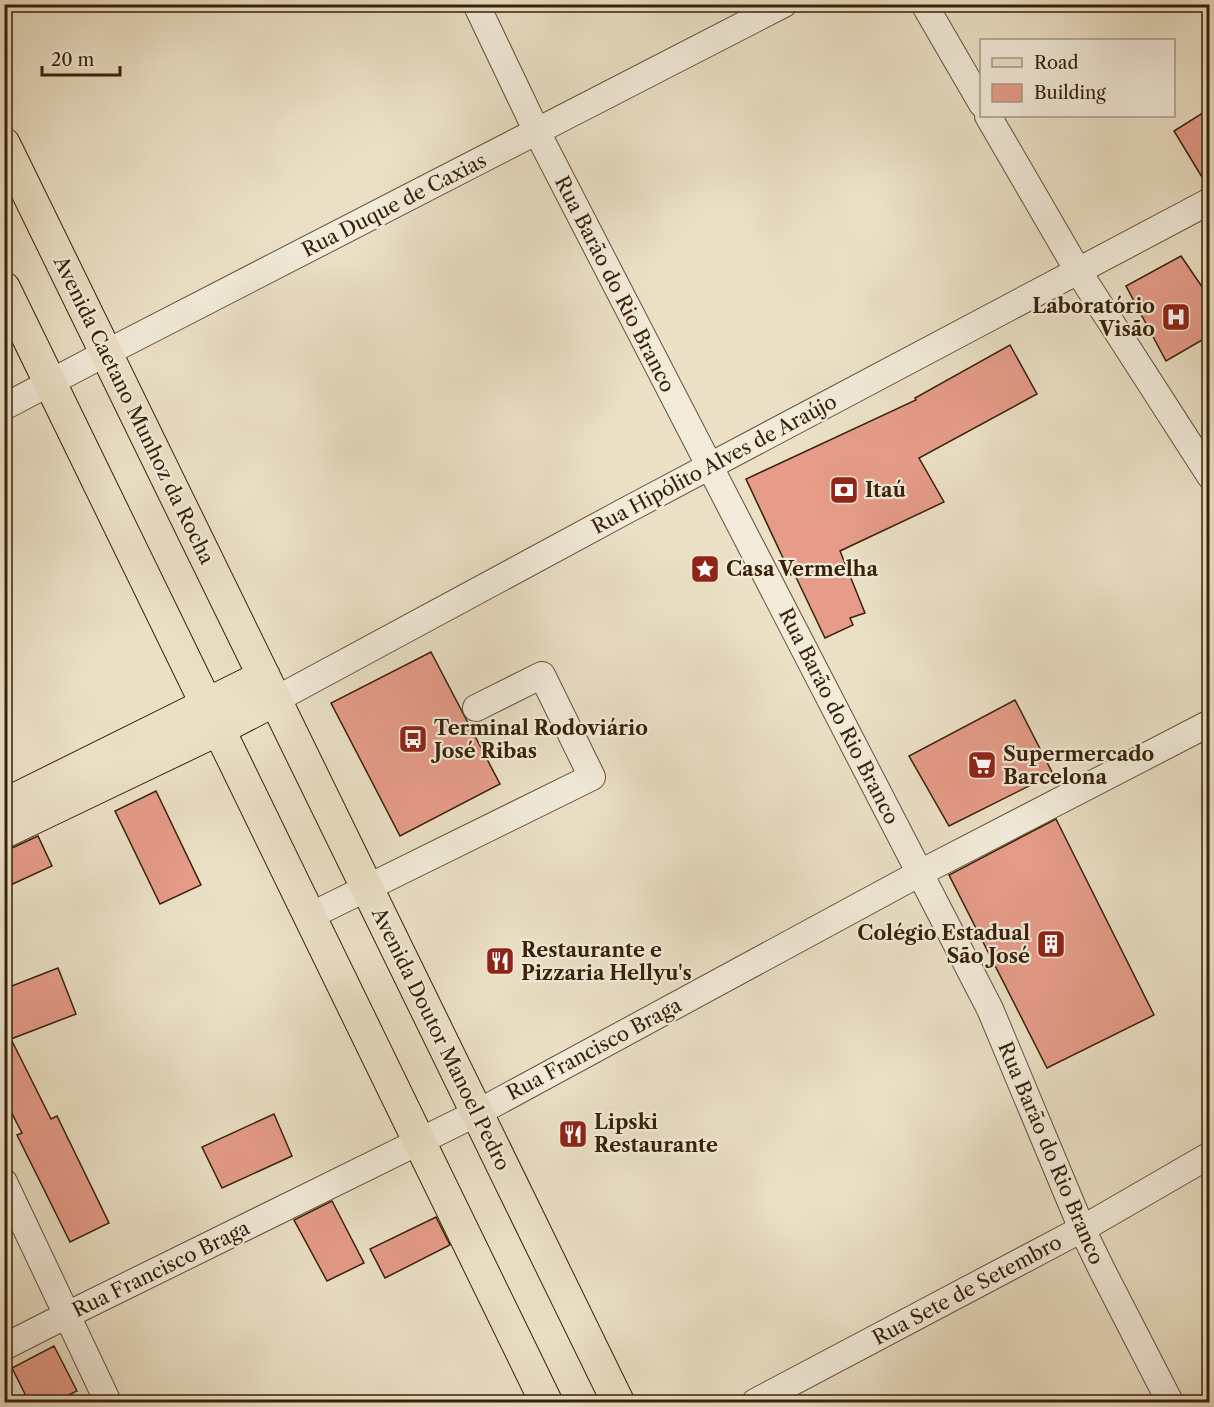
<svg xmlns="http://www.w3.org/2000/svg" width="1214" height="1407" viewBox="0 0 1214 1407" font-family="'Libre Caslon Text',serif">
<style>
.building{fill:#e69c89;stroke:#372108;stroke-width:1.5}
.lines{fill:none;stroke-linecap:round;stroke-linejoin:round}
.minor-casing{stroke:#645138;stroke-width:28}
.major-casing{stroke:#372108;stroke-width:34}
.minor{stroke:#f2ebda;stroke-width:26}
.major{stroke:#ebe0c6;stroke-width:32}
.labels{text-anchor:middle;dominant-baseline:central;stroke-width:4.5;stroke-linejoin:round;paint-order:stroke}
.street-label{font-size:20px;fill:#372108;stroke:#f2ebda}
.poi-label{font-size:20px;font-weight:bold;fill:#372108;stroke:#f2ebda;text-anchor:start}
</style>
<rect width="100%" height="100%" fill="#ebe0c6"/>
<filter id="stains"><feTurbulence type="fractalNoise" baseFrequency=".00333" numOctaves="4"/><feColorMatrix values="0 0 0 0 .2 0 0 0 0 .09 0 0 0 0 .02 0 0 0 .5 -.17"/></filter>
<radialGradient id="worn" r=".72"><stop offset=".6" stop-color="#630" stop-opacity="0"/><stop offset="1" stop-color="#630" stop-opacity=".3"/></radialGradient>
<path class="building" d="M1209 109V186L1208 187 1174 131Z
M1181 256 1209 297V336L1166 361 1126 286Z
M1010 345 1037 394 919 458 944 502 840 551 865 613 850 618 853 625 825 638 794 573 791 575 746 479 916 400 915 398Z
M431 652 500 784 400 836 331 703Z
M1015 700 1053 774 949 826 909 756Z
M156 791 201 885 160 904 115 811Z
M1056 819 1154 1015 1047 1068 949 875Z
M38 836 52 866 4 888V850L12 848Z
M58 968 76 1014 11 1039 51 1119 57 1116 109 1223 70 1242 17 1135 22 1133 4 1098V989Z
M274 1114 292 1156 222 1188 202 1147Z
M332 1201 364 1263 327 1281 294 1220Z
M436 1217 450 1245 385 1278 370 1249Z
M54 1346 77 1391 54 1402H29L12 1368Z"/>
<g class="lines">
<g class="minor-casing">
<path id="minor" d="M476 4 537 132 990 1009 1082 1229 1102 1270 1170 1402
M924 4 982 104
M988 116 1078 271 1210 476
M4 407 106 353 784 4
M275 700 627 510 1210 201
M310 916 592 777 542 675 476 708
M4 1182 108 1402
M4 1347 67 1315 477 1113 920 873 1210 723
M755 1402 1082 1229 1210 1155"/>
</g>
<g class="major-casing">
<path id="major" d="M4 144 618 1402
M4 288 546 1402
M4 805 264 676
M4 832 219 729 275 700"/>
</g>
<use href="#minor" class="minor"/>
<use href="#major" class="major"/>
</g>
<defs>
<g id="hospital-square" transform="scale(1.5)"><rect x="-9" y="-9" width="18" height="18" rx="4" fill="#8f2418" stroke="#f2ebda"/><path d="M-5-5h3v3.5h4V-5h3V5h-3V1.5h-4V5h-3Z" fill="#fff"/></g>
<g id="bank-square" transform="scale(1.5)"><rect x="-9" y="-9" width="18" height="18" rx="4" fill="#8f2418" stroke="#f2ebda"/><path d="M-6-4H6V4H-6ZM0-2.3a2.3 2.3 0 1 0 0 4.6a2.3 2.3 0 1 0 0-4.6Z" fill="#fff"/></g>
<g id="sight-square" transform="scale(1.5)"><rect x="-9" y="-9" width="18" height="18" rx="4" fill="#8f2418" stroke="#f2ebda"/><path d="M0-6L1.8-2.2L6-1.7L2.9 1.2L3.7 5.4L0 3.3L-3.7 5.4L-2.9 1.2L-6-1.7L-1.8-2.2Z" fill="#fff"/></g>
<g id="bus-square" transform="scale(1.5)"><rect x="-9" y="-9" width="18" height="18" rx="4" fill="#8f2418" stroke="#f2ebda"/><path d="M-5-6H5V4H4V6H2V4H-2V6H-4V4H-5ZM-3.5-4V0h7V-4ZM-3.5 1.2v1.5H-2V1.2ZM2 1.2v1.5H3.5V1.2Z" fill="#fff"/></g>
<g id="supermarket-square" transform="scale(1.5)"><rect x="-9" y="-9" width="18" height="18" rx="4" fill="#8f2418" stroke="#f2ebda"/><path d="M-6-5.5h2.5l.6 2H6L4.5 2H-2.5L-4.4-4H-6ZM-1.5 3.2a1.3 1.3 0 1 0 .1 0ZM3 3.2a1.3 1.3 0 1 0 .1 0Z" fill="#fff"/></g>
<g id="building-square" transform="scale(1.5)"><rect x="-9" y="-9" width="18" height="18" rx="4" fill="#8f2418" stroke="#f2ebda"/><path d="M-4-6H4V6H1V3H-1V6H-4ZM-2.5-4.3h1.7v1.8h-1.7ZM.8-4.3h1.7v1.8H.8ZM-2.5-1h1.7V.8h-1.7ZM.8-1h1.7V.8H.8Z" fill="#fff"/></g>
<g id="restaurant-square" transform="scale(1.5)"><rect x="-9" y="-9" width="18" height="18" rx="4" fill="#8f2418" stroke="#f2ebda"/><path d="M-5-6h1v4h1v-4h1v4h1v-4h1v5L-1.5 .5V6h-2V.5L-5-1ZM5-6V6H3V1.5H1.5Q1.5-4 5-6Z" fill="#fff"/></g>
</defs>
<g fill-rule="evenodd">
<use href="#hospital-square" x="1176" y="317"/>
<use href="#bank-square" x="844" y="490"/>
<use href="#sight-square" x="705" y="569"/>
<use href="#bus-square" x="413" y="739"/>
<use href="#supermarket-square" x="982" y="765"/>
<use href="#building-square" x="1051" y="944"/>
<use href="#restaurant-square" x="500" y="961"/>
<use href="#restaurant-square" x="573" y="1134"/>
</g>
<g class="labels">
<g class="street-label">
<text transform="translate(394 205) rotate(-27)">Rua Duque de Caxias</text>
<text transform="translate(615 284) rotate(63)">Rua Barão do Rio Branco</text>
<text transform="translate(134 410) rotate(64)">Avenida Caetano Munhoz da Rocha</text>
<text transform="translate(714 464) rotate(-28)">Rua Hipólito Alves de Araújo</text>
<text transform="translate(839 716) rotate(63)">Rua Barão do Rio Branco</text>
<text transform="translate(441 1039) rotate(64)">Avenida Doutor Manoel Pedro</text>
<text transform="translate(594 1049) rotate(-28)">Rua Francisco Braga</text>
<text transform="translate(1051 1153) rotate(67)">Rua Barão do Rio Branco</text>
<text transform="translate(161 1269) rotate(-26)">Rua Francisco Braga</text>
<text transform="translate(967 1290) rotate(-28)">Rua Sete de Setembro</text>
</g>
<g class="poi-label">
<text x="1155" y="306" text-anchor="end">Laboratório<tspan x="1155" dy="23">Visão</tspan></text>
<text x="865" y="490">Itaú</text>
<text x="726" y="569">Casa Vermelha</text>
<text x="434" y="728">Terminal Rodoviário<tspan x="434" dy="23">José Ribas</tspan></text>
<text x="1003" y="754">Supermercado<tspan x="1003" dy="23">Barcelona</tspan></text>
<text x="1030" y="933" text-anchor="end">Colégio Estadual<tspan x="1030" dy="23">São José</tspan></text>
<text x="521" y="950">Restaurante e<tspan x="521" dy="23">Pizzaria Hellyu's</tspan></text>
<text x="594" y="1122">Lipski<tspan x="594" dy="23">Restaurante</tspan></text>
</g>
</g>
<rect width="1214" height="1407" fill="none" stroke="#ebe0c6" stroke-width="24"/>
<rect x="6" y="6" width="1202" height="1395" fill="none" stroke="#372108" stroke-width="3"/>
<rect x="12" y="12" width="1190" height="1383" fill="none" stroke="#372108" stroke-width="1.5"/>
<rect x="980" y="39" width="195" height="78" fill="#f2ebda" stroke="#a79a86" stroke-width="1.5"/>
<rect x="992" y="58" width="30" height="9" fill="#ebe0c6" stroke="#a79a86" stroke-width="1.5"/>
<text x="1034" y="69" font-size="18" fill="#372108">Road</text>
<rect x="992" y="84" width="30" height="18" fill="#e69c89" stroke="#a79a86" stroke-width="1.5"/>
<text x="1034" y="99" font-size="18" fill="#372108">Building</text>
<path d="M42 66v9h78v-9" fill="none" stroke="#372108" stroke-width="3"/>
<text x="51" y="66" font-size="18" fill="#372108" stroke="#f2ebda" stroke-width="4.5" paint-order="stroke">20 m</text>
<rect width="100%" height="100%" filter="url(#stains)"/>
<rect width="100%" height="100%" fill="url(#worn)"/>
</svg>
